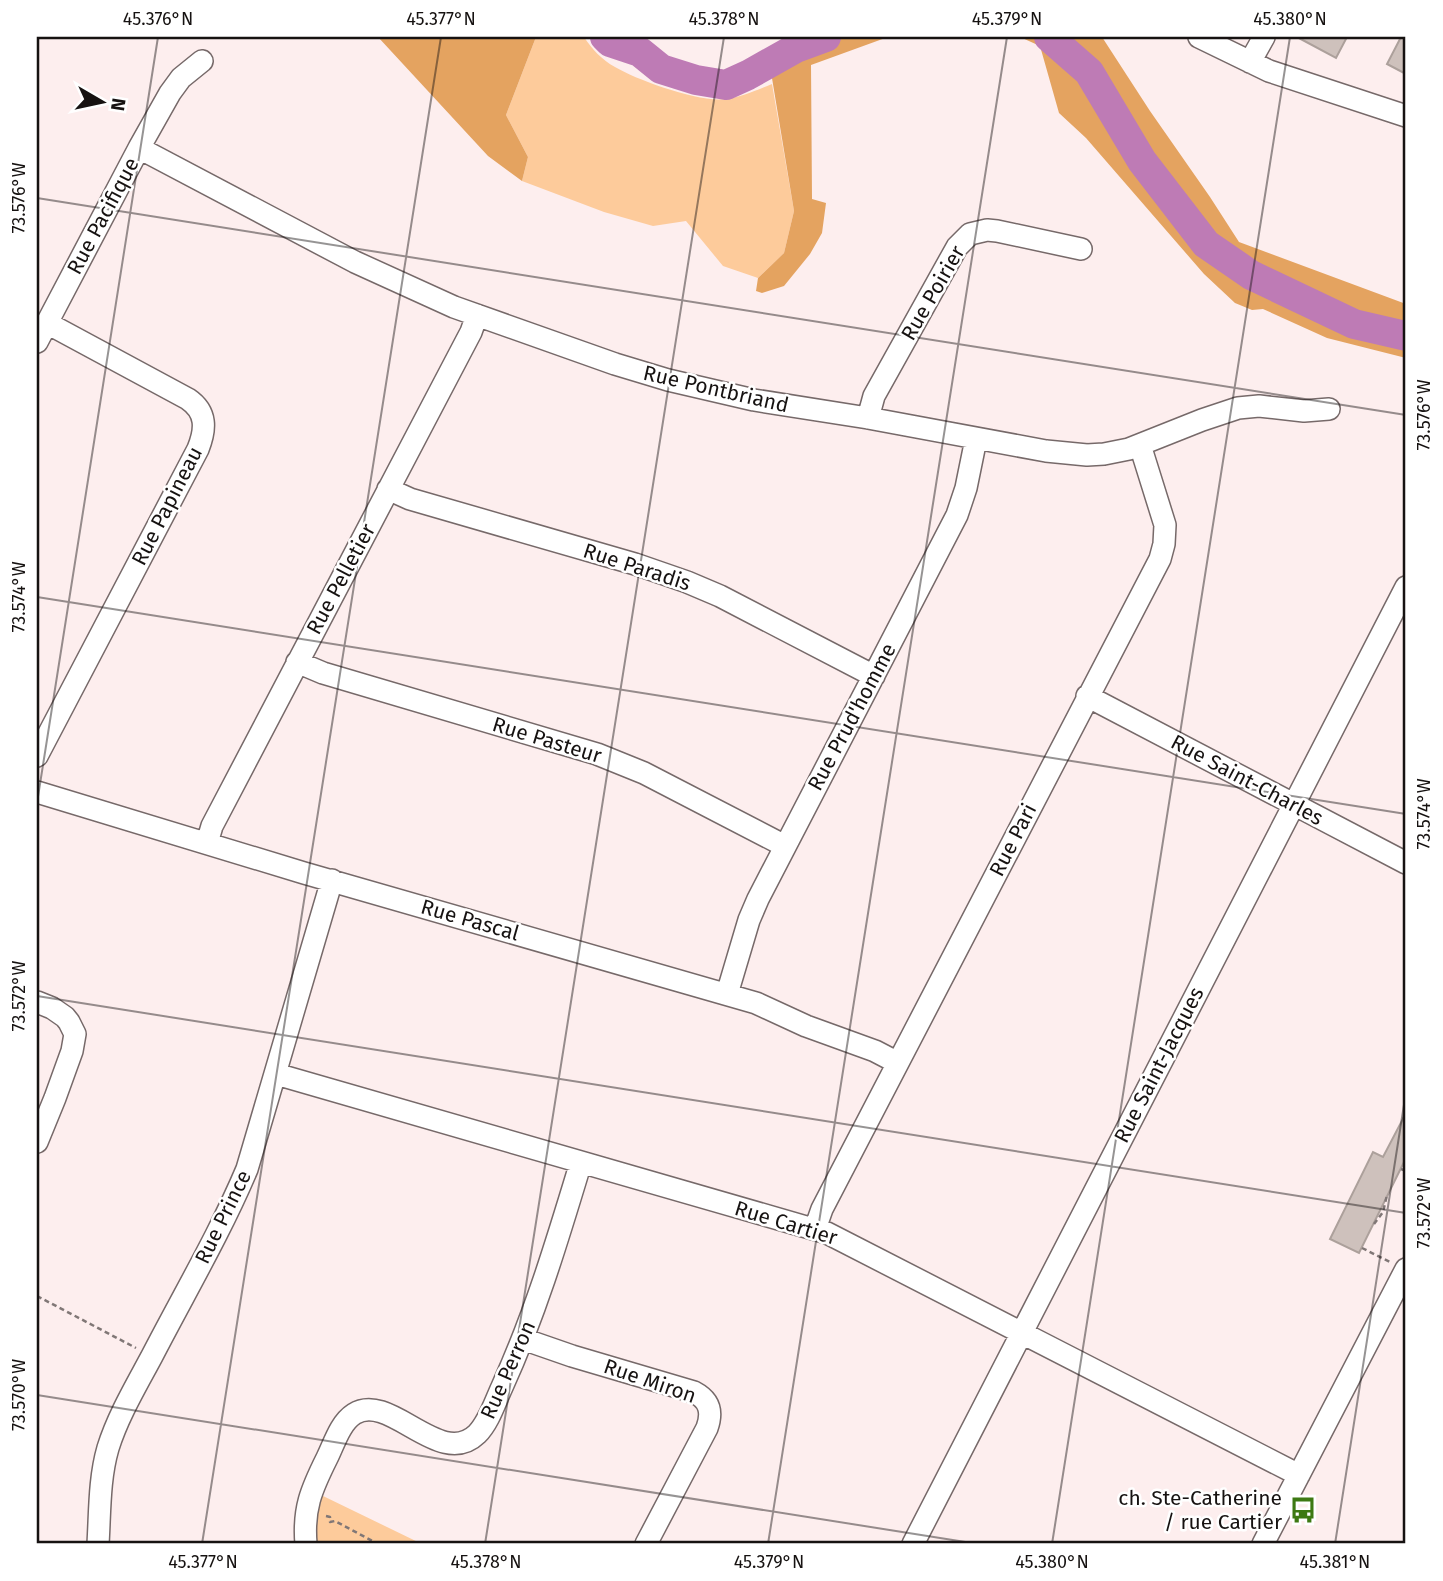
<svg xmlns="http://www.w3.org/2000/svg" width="1443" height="1581" viewBox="0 0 1443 1581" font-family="'Fira Sans',sans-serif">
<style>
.green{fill:#fdcb9b}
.forest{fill:#e4a360}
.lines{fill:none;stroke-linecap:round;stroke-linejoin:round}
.river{stroke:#be7bb5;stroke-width:30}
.building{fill:#cec1bc;stroke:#aca09b;stroke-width:2}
.minor-casing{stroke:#766969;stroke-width:24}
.path{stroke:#807776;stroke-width:2.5;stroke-dasharray:5 3.5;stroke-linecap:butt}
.minor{stroke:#fff;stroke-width:21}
.ticks{fill:none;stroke:#161211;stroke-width:2;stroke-opacity:0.45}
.labels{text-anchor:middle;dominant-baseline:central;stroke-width:5;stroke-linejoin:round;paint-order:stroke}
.street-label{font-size:21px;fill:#161211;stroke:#fff}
.poi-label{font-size:21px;fill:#161211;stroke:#fff;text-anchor:end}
.neatline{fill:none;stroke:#161211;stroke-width:2.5}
.ticks-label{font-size:18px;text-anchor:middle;fill:#161211}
</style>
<rect width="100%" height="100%" fill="#fdeeee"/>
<path class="green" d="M536 37H584C592 49 602 60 615 67 637 80 700 103 725 99 739 98 759 89 772 84L794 211 784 253 758 278 723 266 686 221 653 226 604 212 522 181 528 157 506 115Z
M321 1495 422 1544H313V1532Z"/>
<path class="forest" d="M378 37H536L506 115 528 157 522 181 488 156Z
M799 37H888L811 65 812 199 826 203 822 233 810 254 784 286 762 293 756 291 758 278 784 253 794 211 768 54Z
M1020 37H1102L1150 111 1210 197 1239 242 1406 304V358L1327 338 1263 309 1252 310 1235 303 1204 274 1086 138 1059 113 1040 46Z"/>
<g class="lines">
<path class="river" d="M605 37 610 42 640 52 661 69 696 80 726 85 748 75 796 48 826 37
M1049 37 1089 72 1142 161 1206 244 1251 275 1354 324 1406 336"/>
</g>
<path class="building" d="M1297 37H1347L1336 58Z
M1401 37H1406V74L1387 64Z
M1406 1113V1158L1359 1253 1330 1239 1373 1152 1383 1157Z"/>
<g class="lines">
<g class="minor-casing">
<path id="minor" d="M1199 37 1269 71 1406 116
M1250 62 1264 37
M139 148 355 262 454 307 615 364 668 380 754 400 868 418 1046 451 1087 455 1104 454 1129 449 1202 420 1238 408 1259 406 1304 411 1329 409
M37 342 139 148 170 93 181 78 202 61
M868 418 874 396 957 247 970 234 987 230 997 231 1081 249
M388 489 410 499 635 564 687 582 720 596 874 676
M297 662 323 673 597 754 644 773 785 846
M1087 696 1406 863
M37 756 198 449C206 429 207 412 188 399L47 323
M37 792 304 873 756 1003 806 1026 875 1051 898 1063
M207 843 212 826 471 332 477 315
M727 994 749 920 758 899 957 515 966 488 976 439
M37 1002 52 1008 65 1017 69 1022 75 1034 72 1051 55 1098 37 1142
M276 1074 827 1233 1299 1475
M815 1229 822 1209 1160 559 1164 544 1165 525 1140 445
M523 1339 572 1356 694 1392C709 1400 713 1411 707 1428L646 1544
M98 1544C100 1512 99 1479 108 1448 118 1416 136 1386 152 1356 184 1294 220 1233 247 1169L332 880
M306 1544C303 1509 311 1490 327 1458 334 1444 340 1423 354 1414 390 1391 440 1470 477 1434 489 1422 495 1402 502 1387 535 1315 558 1238 581 1162
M913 1544 1406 587
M1263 1544 1406 1269"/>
</g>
<path class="path" d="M1401 1169 1406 1171
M1374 1224 1383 1212 1387 1195
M1362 1248 1390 1262
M37 1296 136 1348
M326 1516 330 1517V1522L335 1521 378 1544"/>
<use href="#minor" class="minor"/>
</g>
<path class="ticks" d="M37 198 1406 415M37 597 1406 814M37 803 158 37M37 996 1406 1213M37 1395 978 1544M202 1544 441 37M485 1544 724 37M768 1544 1007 37M1052 1544 1290 37M1335 1544 1406 1092"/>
<defs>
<g id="bus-bare" transform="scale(2.1)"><path d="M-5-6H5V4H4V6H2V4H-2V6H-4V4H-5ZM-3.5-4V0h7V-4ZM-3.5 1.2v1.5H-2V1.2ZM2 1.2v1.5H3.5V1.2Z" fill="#3d7913" stroke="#fff" stroke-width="2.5" paint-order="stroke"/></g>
</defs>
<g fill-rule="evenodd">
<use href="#bus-bare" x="1303" y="1510"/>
</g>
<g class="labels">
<g class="street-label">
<text transform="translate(103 216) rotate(-62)">Rue Pacifique</text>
<text transform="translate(933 293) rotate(-60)">Rue Poirier</text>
<text transform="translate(716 389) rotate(13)">Rue Pontbriand</text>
<text transform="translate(167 506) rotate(-63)">Rue Papineau</text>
<text transform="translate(637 567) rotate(18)">Rue Paradis</text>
<text transform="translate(341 579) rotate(-62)">Rue Pelletier</text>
<text transform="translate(852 717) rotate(-62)">Rue Prud'homme</text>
<text transform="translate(547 740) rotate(17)">Rue Pasteur</text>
<text transform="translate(1247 780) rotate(28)">Rue Saint-Charles</text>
<text transform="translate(1013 840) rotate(-63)">Rue Pari</text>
<text transform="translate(470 920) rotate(16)">Rue Pascal</text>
<text transform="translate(1159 1065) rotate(-63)">Rue Saint-Jacques</text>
<text transform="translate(223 1217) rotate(-64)">Rue Prince</text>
<text transform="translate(786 1223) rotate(17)">Rue Cartier</text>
<text transform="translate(508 1370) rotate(-66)">Rue Perron</text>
<text transform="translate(650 1381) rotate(19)">Rue Miron</text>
</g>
<g class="poi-label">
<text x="1282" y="1498">ch. Ste-Catherine<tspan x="1282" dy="24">/ rue Cartier</tspan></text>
</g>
</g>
<rect width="1443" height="1581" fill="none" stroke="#ffffff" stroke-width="77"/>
<g transform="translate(102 102) rotate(99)" stroke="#ffffff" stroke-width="5" paint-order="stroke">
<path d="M0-5L12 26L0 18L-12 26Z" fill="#161211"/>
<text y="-10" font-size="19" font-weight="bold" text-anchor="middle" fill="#161211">N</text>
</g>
<rect x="38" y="38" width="1366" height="1504" class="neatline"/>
<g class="ticks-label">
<text x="158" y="25">45.376°N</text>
<text x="441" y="25">45.377°N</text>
<text x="724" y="25">45.378°N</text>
<text x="1007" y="25">45.379°N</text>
<text x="1290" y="25">45.380°N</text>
<text transform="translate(19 198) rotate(-90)" y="6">73.576°W</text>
<text transform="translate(1424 415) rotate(-90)" y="6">73.576°W</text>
<text transform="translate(19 597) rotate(-90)" y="6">73.574°W</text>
<text transform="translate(1424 814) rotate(-90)" y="6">73.574°W</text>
<text transform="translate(19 996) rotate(-90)" y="6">73.572°W</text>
<text transform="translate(1424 1213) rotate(-90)" y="6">73.572°W</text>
<text transform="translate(19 1395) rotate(-90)" y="6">73.570°W</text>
<text x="203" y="1568">45.377°N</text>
<text x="486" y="1568">45.378°N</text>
<text x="769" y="1568">45.379°N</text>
<text x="1052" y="1568">45.380°N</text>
<text x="1335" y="1568">45.381°N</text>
</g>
</svg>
